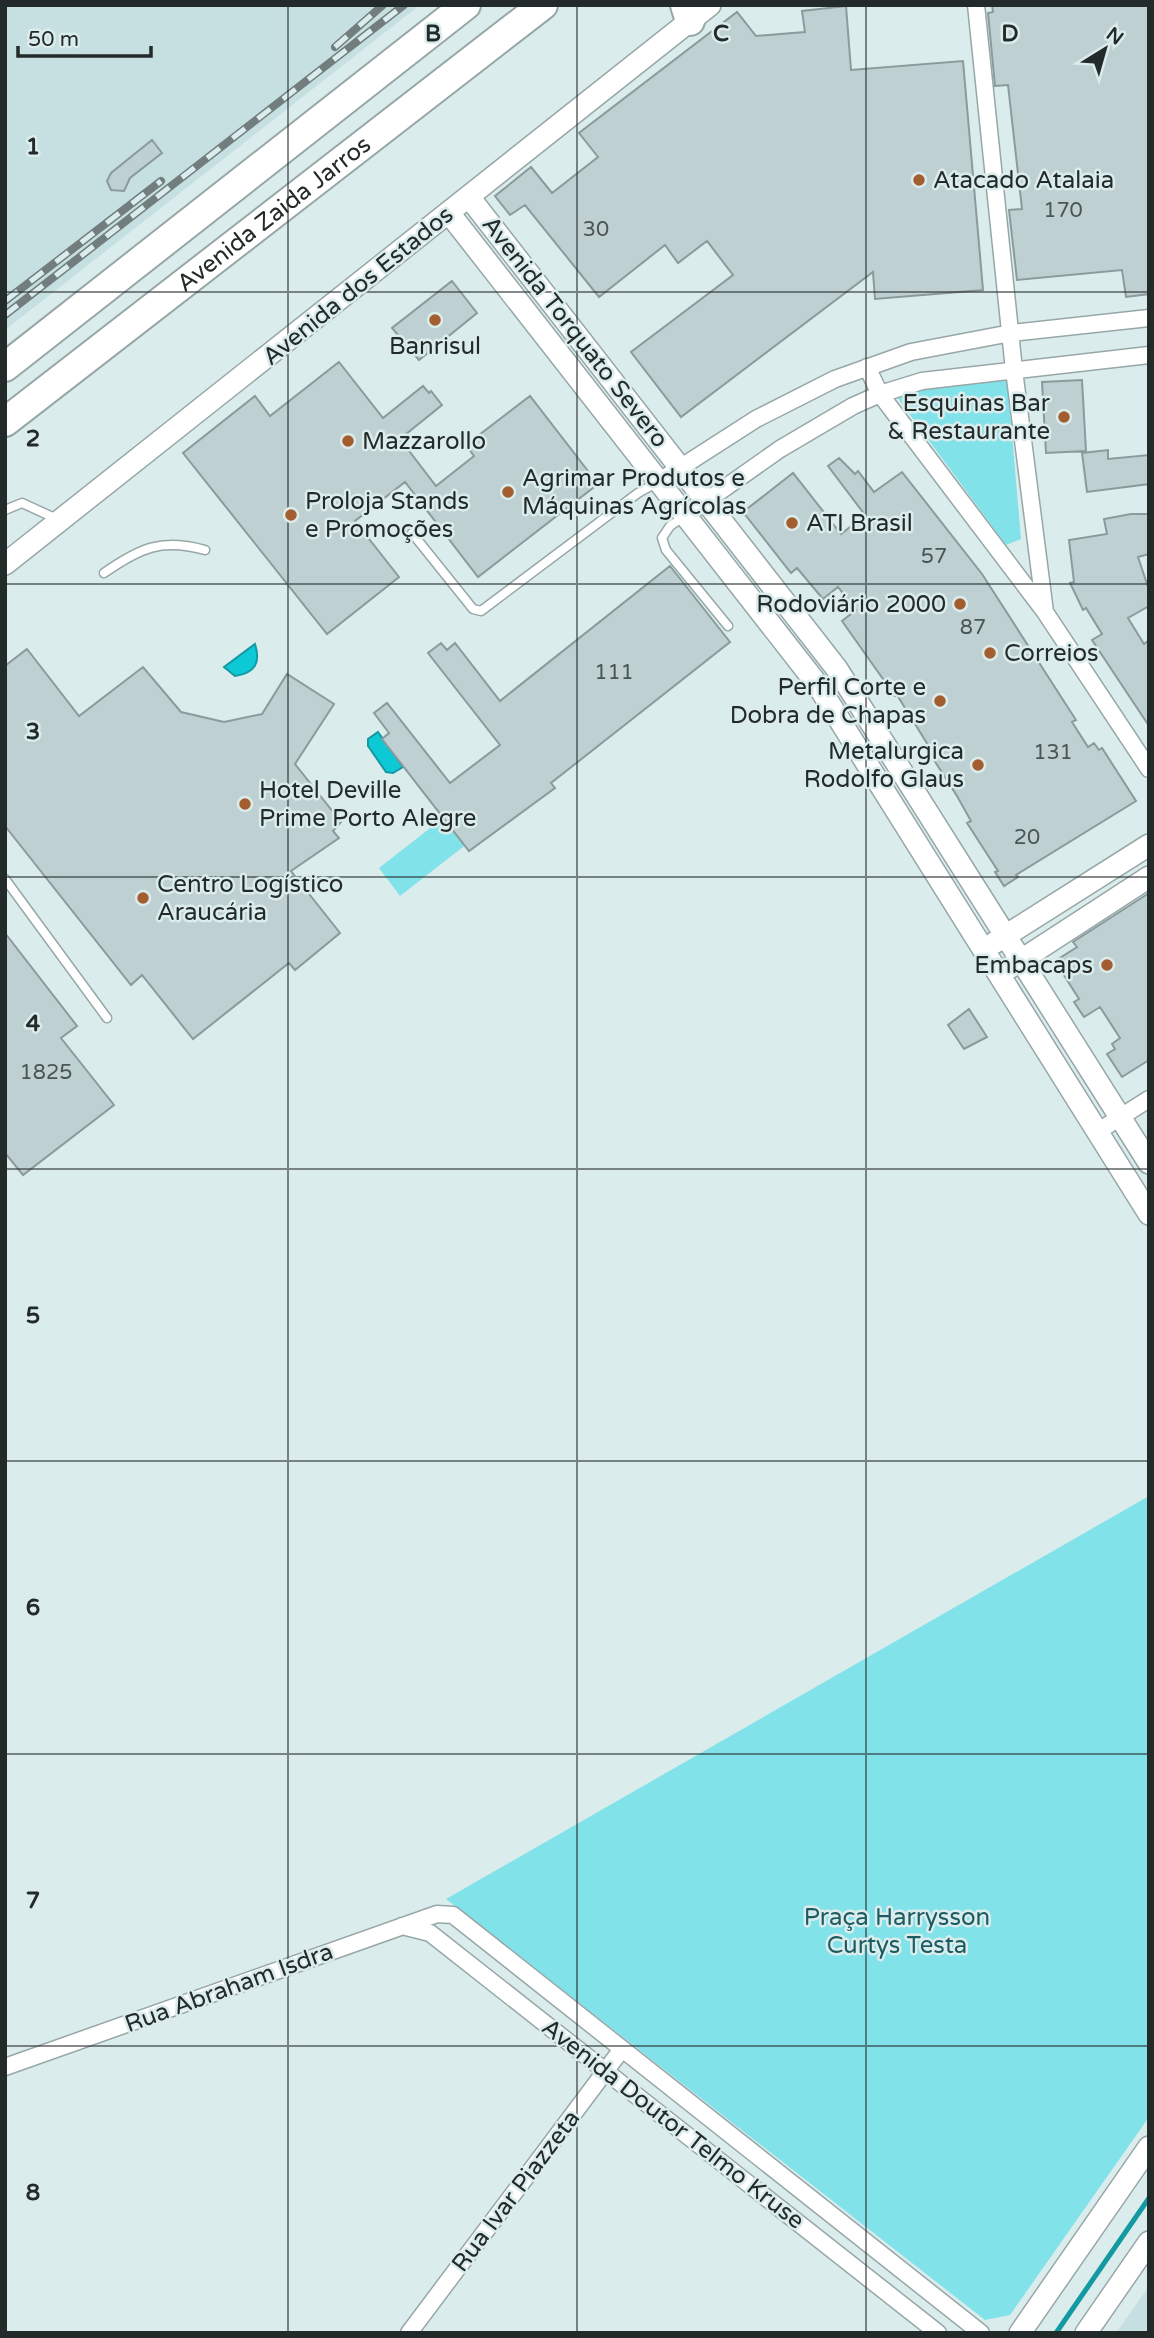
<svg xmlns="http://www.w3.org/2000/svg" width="1154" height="2338" viewBox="0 0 1154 2338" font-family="'Varela Round',sans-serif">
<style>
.built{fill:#c6e0e2}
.green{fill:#82e2ea}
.water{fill:#0cc9d5;stroke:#1399a2;stroke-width:2}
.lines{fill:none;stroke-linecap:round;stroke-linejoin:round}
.stream{stroke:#1399a2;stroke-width:5}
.building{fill:#bfd0d2;stroke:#8b9b9c;stroke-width:2}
.lane-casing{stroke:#97a7a8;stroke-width:11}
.street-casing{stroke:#97a7a8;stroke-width:19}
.secondary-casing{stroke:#97a7a8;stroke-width:24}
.highway-casing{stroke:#97a7a8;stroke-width:32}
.lane{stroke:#fff;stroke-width:8}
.street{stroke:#fff;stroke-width:16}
.secondary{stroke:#fff;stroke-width:21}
.highway{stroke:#fff;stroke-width:28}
.rail-casing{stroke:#727d7e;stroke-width:8}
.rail{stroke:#dbeced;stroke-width:5;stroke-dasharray:16;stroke-linecap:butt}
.grid{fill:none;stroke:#232a2a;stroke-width:2;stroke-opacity:0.55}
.poi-dot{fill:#a35e30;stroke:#dbeced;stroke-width:2.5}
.labels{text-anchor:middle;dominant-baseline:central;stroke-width:5;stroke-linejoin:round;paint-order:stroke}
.number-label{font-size:21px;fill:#4a5454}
.poi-label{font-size:24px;fill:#232a2a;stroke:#dbeced;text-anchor:start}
.street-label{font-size:24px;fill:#232a2a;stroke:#dbeced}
.park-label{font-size:24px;fill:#1c5c61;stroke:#dbeced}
.grid-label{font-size:23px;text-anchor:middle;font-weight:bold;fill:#232a2a;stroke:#dbeced;stroke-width:5;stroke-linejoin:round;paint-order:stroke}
</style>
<rect width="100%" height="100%" fill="#dbeced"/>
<path class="built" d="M5 5H420L5 330Z
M1149 2286V2333H1116Z"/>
<path class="green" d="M1007 377 1021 539 1006 545 894 393Z
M447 815 468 843 400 896 379 868Z
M1149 1496V2117L1010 2315 985 2320 446 1899Z"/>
<path class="water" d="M255 644C261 663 255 673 235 676L224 667Z
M378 732 403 767 393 773 386 772 368 746V739Z"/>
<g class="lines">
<path class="stream" d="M1056 2333 1149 2198"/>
</g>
<path class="building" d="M992 5H1148L1149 294 1126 297 1122 270 1017 280 1009 210 1022 209 1008 85 995 86 988 13 993 12Z
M846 6 851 70 963 61 983 290 875 299 873 272 681 417 631 352 733 275 707 241 678 263 665 245 599 297 525 205 510 215 495 196 531 167 552 193 598 157 579 133 737 12 756 36 805 32 802 11Z
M152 140 162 153 130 178 124 191 111 190 107 181 111 173Z
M452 281 477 313 419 360 392 328Z
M339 362 383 418 423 386 429 393 431 391 442 405 400 439 436 486 474 456 466 445 530 396 598 484 478 577 405 482 355 521 399 577 327 634 183 453 255 396 270 416Z
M1082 380 1086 451 1046 453 1042 382Z
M1108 450V459L1149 455V484L1087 492 1082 453Z
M839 458 855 474 858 471 874 492 902 472 982 574 1076 720 1072 722 1088 747 1094 743 1099 750 1102 748 1136 801 1016 875 1018 877 1004 886 995 872 998 871 967 823 971 821 957 796 925 746 928 745 897 695 895 696 842 621 856 610 838 587 823 599 797 568 791 573 743 512 793 473 841 534 865 515 828 466Z
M1131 514H1149V554L1138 557 1149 590V606L1128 618 1144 644 1149 640V726L1092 640 1102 634 1086 608 1083 610 1070 583 1074 582 1069 540 1107 534 1104 519Z
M670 566 730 642 551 783 555 788 469 851 382 739 389 733 374 713 387 703 450 783 500 745 428 653 441 643 447 650 455 643 500 701Z
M27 649 79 716 143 667 181 712 224 722 262 714 287 674 334 704 295 764 341 822 333 831 339 838 291 871 340 933 295 970 289 963 193 1039 142 975 131 985 5 826V666Z
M1149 893V1060L1122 1077 1107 1054 1115 1049 1112 1044 1120 1038 1100 1007 1084 1017 1074 1002 1079 999 1055 961 1077 947 1073 942Z
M5 933 77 1026 61 1038 114 1105 23 1175 5 1153Z
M969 1009 987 1037 964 1049 948 1025Z"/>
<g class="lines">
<g class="lane-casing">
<path id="lane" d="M5 510 22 503 57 519
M685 516 670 526 662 538 666 550 728 626
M412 533 473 609 481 611 638 493 658 482
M104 573C140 548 161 538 205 550
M5 879 107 1018"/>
</g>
<g class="street-casing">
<path id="street" d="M976 5 1014 370 1045 612
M867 367 880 394 1045 612 1149 769
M658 482 756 419 835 379 911 352 1011 333 1149 318
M685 516 780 449 853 406 880 394 922 381 1149 355
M1097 1132 1149 1099
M402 1926 430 1933 938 2333
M5 2067 437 1914 453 1915 981 2333
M409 2333 622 2049"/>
</g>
<g class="secondary-casing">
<path id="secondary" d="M469 197 837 669 1149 1163
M449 213 817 684 1149 1214
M5 564 710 5
M994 943 1149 845
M1009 968 1149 877
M1020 2333 1149 2147
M1086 2333 1149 2242"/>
</g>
<g class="highway-casing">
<g id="highway">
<path d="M685 5 690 21"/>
<path d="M5 367 466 5"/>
<path id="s1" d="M5 422 543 5"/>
</g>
</g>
<use href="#lane" class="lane"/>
<use href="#street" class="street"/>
<use href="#secondary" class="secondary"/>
<use href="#highway" class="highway"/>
<g class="rail-casing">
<path id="rail" d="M335 47 383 5
M5 301 161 181
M5 315 404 5"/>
</g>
<use href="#rail" class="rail"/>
</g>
<path class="grid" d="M288 5V2333M577 5V2333M866 5V2333M5 292H1149M5 584H1149M5 877H1149M5 1169H1149M5 1461H1149M5 1754H1149M5 2046H1149"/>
<g class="poi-dot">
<circle cx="919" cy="180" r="7"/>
<circle cx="435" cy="320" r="7"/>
<circle cx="1064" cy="417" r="7"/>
<circle cx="348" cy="441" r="7"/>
<circle cx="508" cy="492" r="7"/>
<circle cx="291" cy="515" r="7"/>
<circle cx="792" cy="523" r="7"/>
<circle cx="960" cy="604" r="7"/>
<circle cx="990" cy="653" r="7"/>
<circle cx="940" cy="701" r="7"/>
<circle cx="978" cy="765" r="7"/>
<circle cx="245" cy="804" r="7"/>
<circle cx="143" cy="898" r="7"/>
<circle cx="1107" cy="965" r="7"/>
</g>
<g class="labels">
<g class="number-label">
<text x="1063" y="210">170</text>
<text x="596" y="229">30</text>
<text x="934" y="556">57</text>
<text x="973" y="627">87</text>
<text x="614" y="672">111</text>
<text x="1053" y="752">131</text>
<text x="1027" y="837">20</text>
<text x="46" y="1072">1825</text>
</g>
<g class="poi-label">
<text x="933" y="180">Atacado Atalaia</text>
<text x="435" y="346" text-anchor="middle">Banrisul</text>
<text x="1050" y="403" text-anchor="end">Esquinas Bar<tspan x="1050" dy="28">&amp; Restaurante</tspan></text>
<text x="362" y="441">Mazzarollo</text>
<text x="522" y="478">Agrimar Produtos e<tspan x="522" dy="28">Máquinas Agrícolas</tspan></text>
<text x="305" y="501">Proloja Stands<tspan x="305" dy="28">e Promoções</tspan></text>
<text x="806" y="523">ATI Brasil</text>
<text x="946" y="604" text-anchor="end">Rodoviário 2000</text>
<text x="1004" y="653">Correios</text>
<text x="926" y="687" text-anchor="end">Perfil Corte e<tspan x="926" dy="28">Dobra de Chapas</tspan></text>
<text x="964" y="751" text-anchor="end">Metalurgica<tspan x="964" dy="28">Rodolfo Glaus</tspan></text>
<text x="259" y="790">Hotel Deville<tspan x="259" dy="28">Prime Porto Alegre</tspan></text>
<text x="157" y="884">Centro Logístico<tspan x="157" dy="28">Araucária</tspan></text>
<text x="1093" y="965" text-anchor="end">Embacaps</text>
</g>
<g class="street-label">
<text stroke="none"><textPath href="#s1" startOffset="340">Avenida Zaida Jarros</textPath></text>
<text transform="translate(358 286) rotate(-39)">Avenida dos Estados</text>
<text transform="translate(575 332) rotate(52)">Avenida Torquato Severo</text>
<text transform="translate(229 1988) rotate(-20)">Rua Abraham Isdra</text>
<text transform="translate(673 2124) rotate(38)">Avenida Doutor Telmo Kruse</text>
<text transform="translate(516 2191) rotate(-53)">Rua Ivar Piazzeta</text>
</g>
<g class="park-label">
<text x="897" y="1917">Praça Harrysson<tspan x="897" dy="28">Curtys Testa</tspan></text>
</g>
</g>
<g class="grid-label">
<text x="433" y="41">B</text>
<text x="721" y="41">C</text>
<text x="1010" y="41">D</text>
<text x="33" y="154">1</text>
<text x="33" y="446">2</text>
<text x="33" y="739">3</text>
<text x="33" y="1031">4</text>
<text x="33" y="1323">5</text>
<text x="33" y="1615">6</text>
<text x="33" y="1908">7</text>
<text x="33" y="2200">8</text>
</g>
<rect width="1154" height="2338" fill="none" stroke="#232a2a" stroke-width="14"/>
<g transform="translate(1105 49) rotate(37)" stroke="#dbeced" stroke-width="5" paint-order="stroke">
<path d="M0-5L12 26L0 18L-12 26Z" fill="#232a2a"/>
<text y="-10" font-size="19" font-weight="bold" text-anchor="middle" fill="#232a2a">N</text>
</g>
<path d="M18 46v10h133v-10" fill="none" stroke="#232a2a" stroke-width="3.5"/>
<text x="28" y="46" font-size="21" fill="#232a2a" stroke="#dbeced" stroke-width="5" paint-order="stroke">50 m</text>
</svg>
